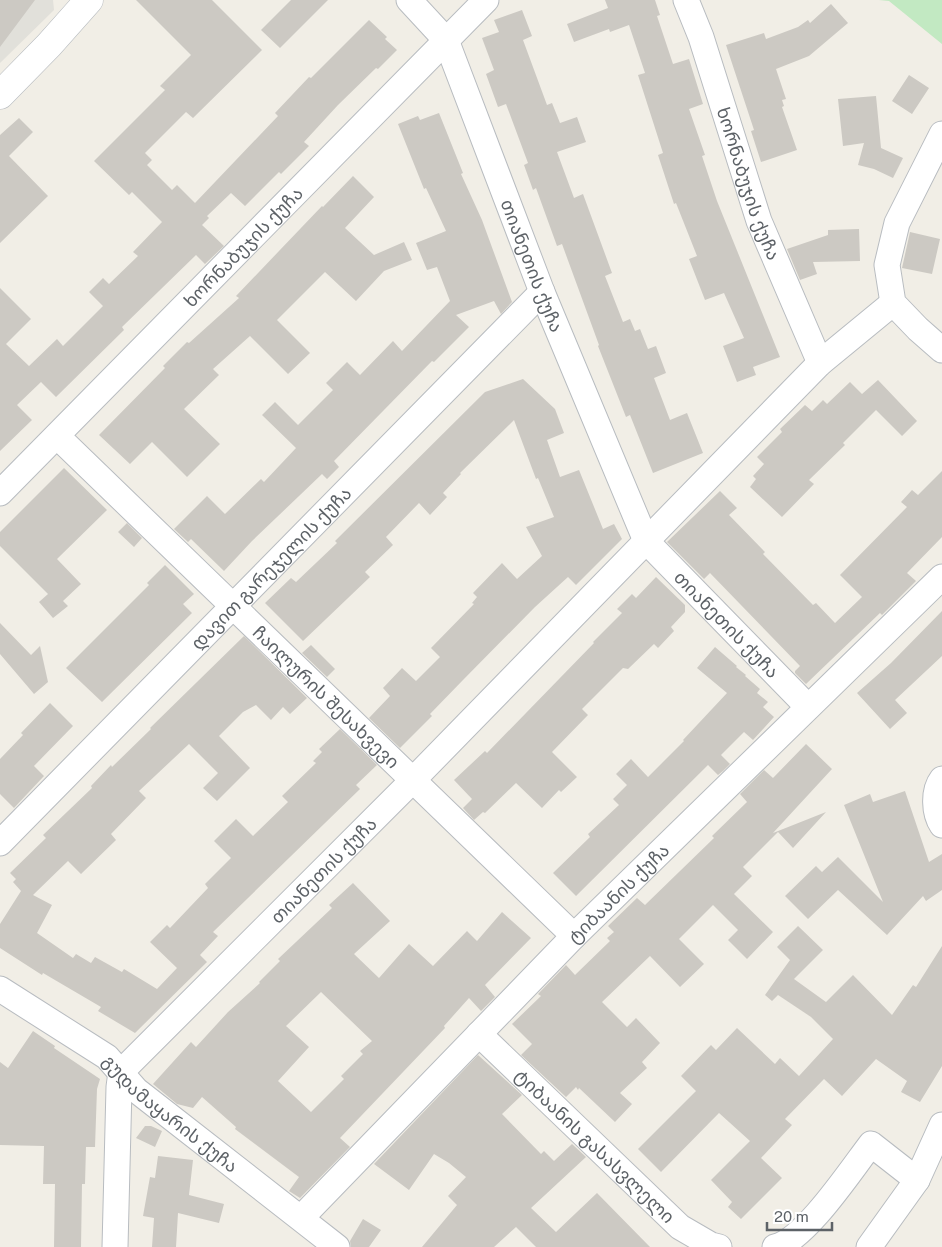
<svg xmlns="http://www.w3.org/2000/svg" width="942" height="1247" viewBox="0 0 942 1247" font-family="'Public Sans','Noto Sans Georgian',sans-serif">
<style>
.industrial{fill:#e1e0da}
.green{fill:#c2e9c2}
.building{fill:#ccc9c3;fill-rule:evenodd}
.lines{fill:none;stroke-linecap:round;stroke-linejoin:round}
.minor-casing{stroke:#b8bcc0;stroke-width:27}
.tertiary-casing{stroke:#b8bcc0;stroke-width:29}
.minor{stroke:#fff;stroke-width:25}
.tertiary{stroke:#fff;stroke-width:28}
.labels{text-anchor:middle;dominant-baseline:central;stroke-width:4.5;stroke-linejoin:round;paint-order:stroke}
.street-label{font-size:18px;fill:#5d6267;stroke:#fff}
</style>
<rect width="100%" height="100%" fill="#f1eee6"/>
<path class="industrial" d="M0 0H53L54 10 0 63Z"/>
<path class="green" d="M879 0H942V44L889 1Z"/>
<path class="building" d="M0 0H35L0 47Z
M136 0H212L262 50 193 118 186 112 145 153 152 160 147 165 172 190 177 185 195 203 278 116 275 113 309 77 311 78 369 20 387 37 385 39 397 50 378 69 376 68 338 105 304 142 309 146 281 174 279 172 245 206 231 193 207 216 209 218 202 225 224 246 205 264 196 255 122 327 124 330 56 397 41 382 17 405 32 420 0 451V288L31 319 6 344 29 366 57 339 63 346 103 306 89 292 103 278 109 284 138 256 133 252 162 222 132 192 129 195 94 161 165 90 160 86 191 55Z
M291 0H328L280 48 261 30Z
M605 0H655L660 15 657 16 673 64 689 59 703 104 689 109 705 155 702 156 717 201 780 357 753 367 756 375 737 382 723 346 744 338 724 293 705 300 689 259 697 256 676 203 674 204 658 155 663 153 638 75 645 73 629 25 610 32 609 29 574 42 567 24 608 8Z
M831 4 848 23 809 56 776 69 786 99 782 100 784 106 782 107 797 150 761 162 751 131 754 130 726 45 764 33 766 39 798 27 808 20 810 23Z
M522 10 532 36 523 40 547 105 552 103 560 123 577 117 586 142 557 152 574 198 583 194 612 273 605 276 623 322 630 319 635 331 640 329 648 349 656 346 666 373 654 378 670 420 687 413 703 453 653 473 630 415 626 417 598 346 599 345 562 244 557 246 536 188 533 190 524 165 528 163 506 104 498 107 486 74 494 70 482 38 499 32 494 20Z
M909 75 929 88 912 114 892 101Z
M876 96 881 148 903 158 893 178 874 169 858 165 864 143 843 146 838 99Z
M439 113 463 173 461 174 482 220 512 302 501 314 494 301 456 315 469 327 434 362 432 361 334 461 339 467 327 479 322 474 252 541 224 571 191 539 188 542 174 529 207 496 225 514 261 479 264 482 296 448 262 415 275 402 298 425 333 390 326 383 347 362 360 375 393 341 402 351 450 301 437 267 427 270 416 243 446 231 426 188 424 189 398 124 418 116 420 120Z
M19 118 33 132 9 156 48 196 0 243V135Z
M353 176 374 197 345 228 374 255 404 242 412 260 384 271 356 301 325 272 277 320 310 353 288 374 250 336 213 369 219 375 184 409 220 444 187 477 152 442 130 464 99 435 165 368 163 366 187 342 189 343 239 298 236 296 322 206 323 207Z
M859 229 860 261 813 262 817 274 800 280 787 249 828 235V230Z
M910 232 940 239 932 274 902 268Z
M523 379 555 409 564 433 547 440 560 477 579 470 603 529 614 524 622 539 576 585 568 577 535 607 463 680 430 714 432 716 400 748 369 718 390 696 383 688 402 668 416 681 440 657 431 648 474 604 472 603 477 597 473 593 502 563 517 579 542 556 526 527 554 517 538 478 536 479 514 420 460 473 461 474 443 493 447 497 430 515 419 503 386 537 393 545 365 572 370 577 303 641 265 603 291 578 296 582 337 543 335 541 485 392Z
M878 380 917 421 902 436 876 410 843 443 845 445 809 480 814 484 782 517 750 487 756 479 753 476 764 464 757 457 782 432 780 429 805 405 812 411 823 400 827 404 850 382 862 394Z
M64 468 107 510 57 559 81 584 63 601 68 606 53 618 39 602 48 594 0 546V532Z
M942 471V537L907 573 916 581 882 615 880 613 806 684 795 673V671L800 666 710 573 704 579 667 542 720 491 737 508 729 515 765 552 763 554 813 605 816 603 835 623 862 597 840 575 907 507 901 502 912 490 918 495Z
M127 523 142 538 134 547 118 532Z
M165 565 194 594 183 604 192 613 102 702 66 668 149 585 147 583Z
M656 577 685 605V612L671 627 674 631 658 648 654 644 628 669 623 668 582 709 588 715 552 752 577 777 561 792 559 790 542 808 516 783 485 813 483 812 474 820 463 808 472 799 454 780 485 751 487 753 594 643 593 642 622 613 617 609 632 594 636 598Z
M942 611V656L895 700 907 713 890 729 857 693 891 663Z
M0 623 31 655 40 646 48 682 34 694 0 654Z
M244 636 307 698 290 714 283 707 271 720 256 705 243 712 219 736 250 768 217 801 203 788 218 773 189 744 139 791 146 798 111 834 116 840 81 874 68 861 33 895 52 905 37 933 73 958 76 954 91 963 95 957 122 972 124 969 157 989 177 968 150 942 167 925 170 928 208 888 205 884 231 858 214 841 236 819 253 836 288 802 282 796 316 763 313 761 322 752 319 749 340 729 377 765 356 785 360 789 213 932 218 936 200 955 207 962 135 1033 98 1011 101 1007 43 973 42 975 0 948V924L21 891 13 882 16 879 10 873 46 838 43 835 92 788 91 786 111 765 112 767 151 729 150 728Z
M311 645 335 669 327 677 302 653Z
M715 647 737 666 736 667 746 675 745 676 760 689 757 693 768 702 763 707 774 717 753 740 744 732 721 755 730 764 723 771 718 775 708 765 576 896 553 873 590 837 588 834 619 805 613 799 627 785 616 774 631 759 648 777 684 741 683 740 727 693 697 668Z
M50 703 73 726 34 766 44 776 14 808 0 794V759L23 735 21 733Z
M806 744 832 769 773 833 826 812 793 848 778 832 743 867 752 876 734 894 773 932 747 959 728 940 738 930 713 905 679 939 704 964 680 987 650 956 602 1002 627 1027 636 1018 660 1043 642 1062 647 1068 620 1093 632 1104 615 1122 579 1088 578 1090 576 1087 566 1097 521 1055 532 1044 512 1024 541 996 538 994 566 965 575 975 610 941 607 938 614 932 608 926 637 898 645 905 714 838 712 836 747 802 740 794 764 770 773 778Z
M905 791 929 862 942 854V890L926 901 923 896 887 935 838 890 808 919 785 896 816 866 822 872 838 857 883 902 844 805 870 794 873 802Z
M353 883 390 921 354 954 379 978 409 944 433 966 467 931 477 941 502 912 531 938 485 985 495 997 481 1011 469 998 444 1026 445 1028 340 1138 350 1147 300 1198 289 1191 299 1177 235 1129 236 1127 202 1097 193 1108 177 1104 153 1084 191 1042 196 1047 228 1012 260 983 259 982 280 961 278 959 332 908 329 905ZM321 992 372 1041 360 1051 363 1054 341 1076 344 1079 311 1112 278 1081 309 1047 286 1026Z
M798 926 823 950 794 979 826 1002 853 975 892 1015 913 985 916 987 942 946V1066L920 1102 901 1092 907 1081 876 1059 842 1096 824 1079 785 1119 792 1125 761 1158 782 1178 741 1219 728 1207 732 1202 711 1180 750 1141 719 1113 661 1172 638 1149 696 1091 681 1076 711 1045 716 1050 737 1028 775 1064 780 1058 799 1076 833 1039 811 1017 778 995 772 1001 765 995 790 960 777 947Z
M33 1031 55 1046 54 1048 100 1079 97 1089 95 1147H86L85 1184H82L81 1247H54L55 1184H43L44 1146 0 1145V1062L8 1068Z
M478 1055 522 1095 502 1114 541 1154 544 1151 554 1161 572 1144 586 1157 531 1208 556 1232 597 1193 650 1247H536L516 1227 494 1247H422L457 1205 448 1196 466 1177 449 1163 434 1154 409 1190 374 1164Z
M145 1126H151L162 1131 155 1147 136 1138Z
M158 1156 193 1160 189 1195 224 1204 219 1223 178 1213 176 1247H152L154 1218 143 1216 150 1177 155 1178Z
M363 1219 381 1230 369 1247H351L350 1241Z"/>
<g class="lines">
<g class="minor-casing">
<g id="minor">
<path id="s1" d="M409 0 446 40 542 292 646 541 808 707"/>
<path id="s2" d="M686 0 701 37 759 221 820 363"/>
<path d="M942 134 897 223 887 265 893 303 918 329 942 350"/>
<path id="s3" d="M57 436 574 936"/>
<path id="s4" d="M0 493 486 0"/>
<path d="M942 779C933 791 934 813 942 825"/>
<path id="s5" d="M0 843 542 292"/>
<path id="s6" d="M0 989 107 1057 136 1090 337 1247"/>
<path id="s7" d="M479 1034 680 1227 711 1245 719 1247"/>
<path id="s8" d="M301 1218 574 936 942 577"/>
<path id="s9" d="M115 1247 119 1087 121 1072 413 780 820 363 893 303"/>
<path d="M775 1247C805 1240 851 1170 871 1144L917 1180"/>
<path d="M869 1247 917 1180 942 1125"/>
</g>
</g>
<g class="tertiary-casing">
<path id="tertiary" d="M0 95 49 45 89 0"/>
</g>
<use href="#minor" class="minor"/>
<use href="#tertiary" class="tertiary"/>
</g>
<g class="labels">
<g class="street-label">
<text stroke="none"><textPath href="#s2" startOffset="194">ხორნაბუჯის ქუჩა</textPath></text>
<text stroke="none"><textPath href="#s4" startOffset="346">ხორნაბუჯის ქუჩა</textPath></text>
<text stroke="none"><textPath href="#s1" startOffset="296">თიანეთის ქუჩა</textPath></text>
<text stroke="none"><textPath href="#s5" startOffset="386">დავით გარეჯელის ქუჩა</textPath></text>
<text stroke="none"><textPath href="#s1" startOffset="710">თიანეთის ქუჩა</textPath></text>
<text stroke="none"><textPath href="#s3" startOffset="375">ჩაილურის შესახვევი</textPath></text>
<text stroke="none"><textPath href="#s9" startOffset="461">თიანეთის ქუჩა</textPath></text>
<text stroke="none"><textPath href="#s8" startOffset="454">ტიბაანის ქუჩა</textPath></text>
<text stroke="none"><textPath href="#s6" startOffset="212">გუდამაყარის ქუჩა</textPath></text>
<text stroke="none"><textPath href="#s7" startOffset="161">ტიბაანის გასასვლელი</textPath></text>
</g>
</g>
<path d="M767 1222v8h65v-8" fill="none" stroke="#5d6267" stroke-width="2.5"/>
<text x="774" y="1222" font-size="15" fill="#5d6267" stroke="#ffffff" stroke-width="4" paint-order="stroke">20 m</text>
</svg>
